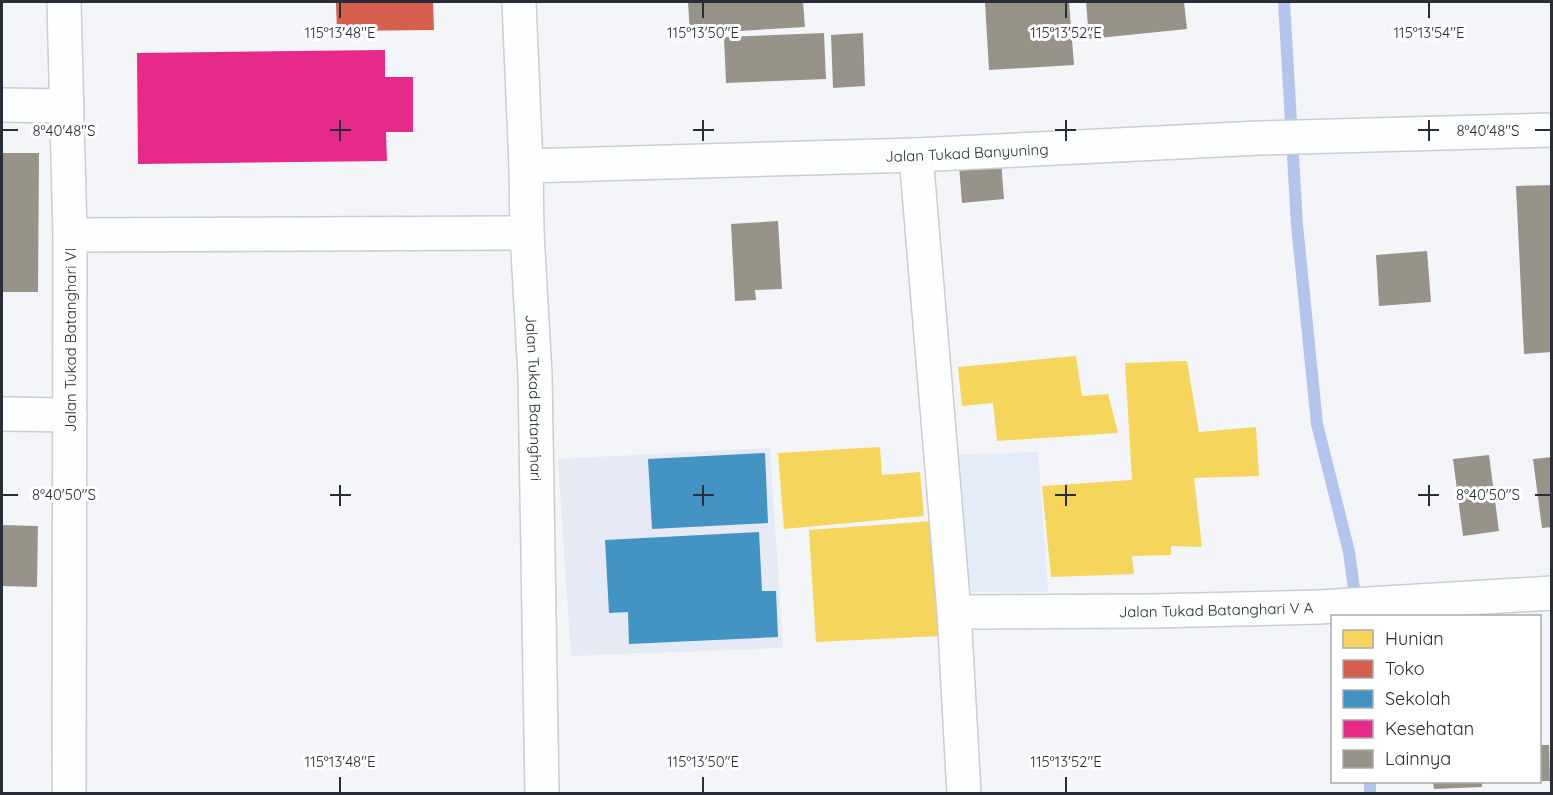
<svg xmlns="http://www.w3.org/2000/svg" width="1553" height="795" viewBox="0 0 1553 795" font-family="Quicksand,sans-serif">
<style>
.built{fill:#e6eaf4}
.green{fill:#e4ebf9}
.homes{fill:#f6d55c}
.shops{fill:#d6604d}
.schools{fill:#4393c3}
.health{fill:#e7298a}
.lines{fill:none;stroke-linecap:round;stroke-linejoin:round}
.stream{stroke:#b3c5ec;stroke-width:12}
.building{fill:#989389}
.minor-casing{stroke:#c9cdd4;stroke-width:36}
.tertiary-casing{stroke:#c9cdd4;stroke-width:36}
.minor{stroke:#fdfefe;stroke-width:33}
.tertiary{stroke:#fdfefe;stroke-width:33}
.ticks{fill:none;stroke:#282d38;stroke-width:2}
.labels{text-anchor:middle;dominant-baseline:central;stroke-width:6;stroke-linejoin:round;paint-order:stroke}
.street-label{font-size:15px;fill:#282d38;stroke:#fff}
.ticks-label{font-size:15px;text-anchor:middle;fill:#282d38;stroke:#fff;stroke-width:6;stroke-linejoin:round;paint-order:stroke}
</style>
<rect width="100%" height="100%" fill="#f3f5f8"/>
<path class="built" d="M770 448 783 648 571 656 558 459Z"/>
<path class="green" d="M1038 452 1048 592H959L949 455Z"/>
<path class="homes" d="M1076 356 1082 396 1108 394 1118 433 997 441 993 403 962 406 958 367Z
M1187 361 1199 432 1256 427 1259 476 1194 478 1202 547 1171 546V555L1132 556 1134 574 1051 577 1042 486 1132 480 1125 363Z
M880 447 882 475 920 472 924 516 784 529 778 453Z
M932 521 940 636 816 642 809 530Z"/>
<path class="shops" d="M433 2 434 30 337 31 336 3Z"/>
<path class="schools" d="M765 453 768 523 652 529 648 459Z
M759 532 762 591H776L778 637 629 644 628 612 609 613 605 540Z"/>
<path class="health" d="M385 50V77H413V132H386L387 161 138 164 137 53Z"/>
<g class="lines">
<path class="stream" d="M1284 2 1297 225 1317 424 1349 552 1356 603
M1370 782V794"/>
</g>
<path class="building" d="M688 2H803L805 27 690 34Z
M985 2H1069L1074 65 989 70Z
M1086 2H1184L1187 29 1089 39Z
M824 33 826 79 726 83 724 37Z
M863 33 865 86 833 88 831 35Z
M2 153H39L38 292H2Z
M1001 161 1004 199 962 203 959 165Z
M1552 185V352L1524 354 1516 186Z
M778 221 782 289 755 290 756 300 735 301 731 224Z
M1427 251 1431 302 1379 306 1376 255Z
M1489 455 1499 531 1463 536 1453 459Z
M1552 457V527L1542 528 1533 459Z
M2 525 38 526 37 587 2 586Z
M1540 745H1549L1550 781H1540Z
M1433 782H1482V787L1434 789Z"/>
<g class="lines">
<g class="minor-casing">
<g id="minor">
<path d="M64 2 70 235 69 794"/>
<path d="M2 105 67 106"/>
<path d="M916 155 954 612 964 794"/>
<path id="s1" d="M526 166 916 155 1259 138 1552 130"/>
<path d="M70 235 527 233"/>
<path d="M2 414 70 415"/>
<path id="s2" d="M954 612 1153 611 1319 607 1552 593"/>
</g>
</g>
<g class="tertiary-casing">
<g id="tertiary">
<path id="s3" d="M519 2 526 166 527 233 535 375 542 794"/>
</g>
</g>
<use href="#minor" class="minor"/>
<use href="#tertiary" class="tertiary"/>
</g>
<path class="ticks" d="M340 3V18M703 3V18M1066 3V18M1429 3V18M340 120V141M703 120V141M1066 120V141M1429 120V141M3 130H18M330 130H351M693 130H714M1055 130H1076M1418 130H1439M1535 130H1550M340 485V506M703 485V506M1066 485V506M1429 485V506M3 495H18M330 495H351M693 495H714M1055 495H1076M1418 495H1439M1535 495H1550M340 777V792M703 777V792M1066 777V792"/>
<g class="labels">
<g class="street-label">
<text stroke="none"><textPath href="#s1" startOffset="441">Jalan Tukad Banyuning</textPath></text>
<text transform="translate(70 340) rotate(-90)">Jalan Tukad Batanghari VI</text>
<text stroke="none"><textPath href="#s3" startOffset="396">Jalan Tukad Batanghari</textPath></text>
<text stroke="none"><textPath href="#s2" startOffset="262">Jalan Tukad Batanghari V A</textPath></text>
</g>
</g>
<g class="ticks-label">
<text x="340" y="38">115°13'48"E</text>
<text x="703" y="38">115°13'50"E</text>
<text x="1066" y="38">115°13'52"E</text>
<text x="1429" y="38">115°13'54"E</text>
<text x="64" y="136">8°40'48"S</text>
<text x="1488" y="136">8°40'48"S</text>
<text x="64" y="500">8°40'50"S</text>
<text x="1488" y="500">8°40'50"S</text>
<text x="340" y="767">115°13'48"E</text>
<text x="703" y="767">115°13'50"E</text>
<text x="1066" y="767">115°13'52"E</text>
</g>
<rect width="1553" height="795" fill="none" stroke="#282d38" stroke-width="6"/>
<rect x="1331" y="615" width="210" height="168" fill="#ffffff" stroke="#a9abaf" stroke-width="1.5"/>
<rect x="1343" y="630" width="30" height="18" fill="#f6d55c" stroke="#a9abaf" stroke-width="1.5"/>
<text x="1385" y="645" font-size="18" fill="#282d38">Hunian</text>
<rect x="1343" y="660" width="30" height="18" fill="#d6604d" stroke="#a9abaf" stroke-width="1.5"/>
<text x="1385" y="675" font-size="18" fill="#282d38">Toko</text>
<rect x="1343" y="690" width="30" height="18" fill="#4393c3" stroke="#a9abaf" stroke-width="1.5"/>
<text x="1385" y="705" font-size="18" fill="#282d38">Sekolah</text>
<rect x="1343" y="720" width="30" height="18" fill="#e7298a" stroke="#a9abaf" stroke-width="1.5"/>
<text x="1385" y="735" font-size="18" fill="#282d38">Kesehatan</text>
<rect x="1343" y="750" width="30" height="18" fill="#989389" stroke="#a9abaf" stroke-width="1.5"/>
<text x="1385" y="765" font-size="18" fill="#282d38">Lainnya</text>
</svg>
